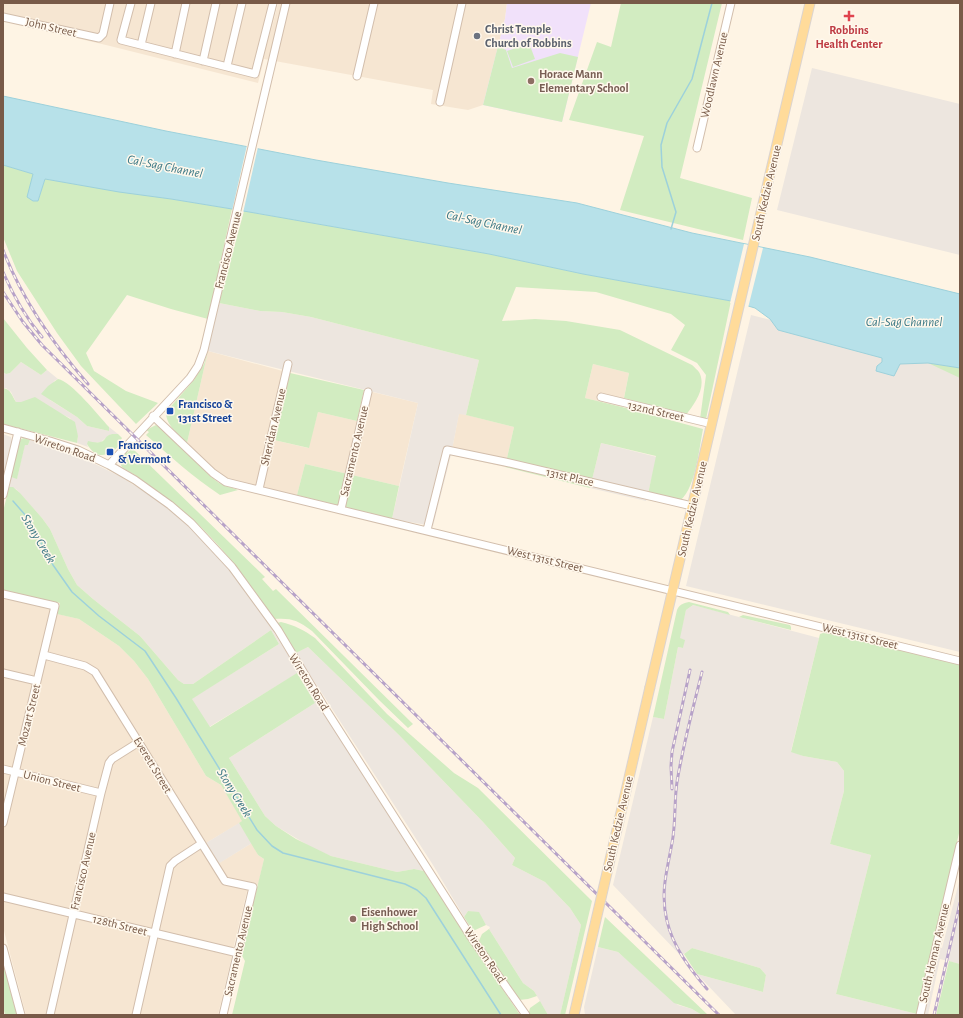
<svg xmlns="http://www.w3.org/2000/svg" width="963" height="1018" viewBox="0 0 963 1018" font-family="'Alegreya Sans',sans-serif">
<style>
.residential{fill:#f6e6d2}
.industrial{fill:#ede6df}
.education{fill:#f1e1fa}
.green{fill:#d2ecc1}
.water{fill:#b7e1e9;stroke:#9dd1db}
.pier{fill:#fef4e4}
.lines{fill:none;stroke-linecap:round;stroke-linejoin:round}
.stream{stroke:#9dd1db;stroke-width:1.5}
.minor-casing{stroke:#d2beac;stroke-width:9}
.major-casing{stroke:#dcd4cf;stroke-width:11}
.minor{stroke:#fff;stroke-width:7}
.major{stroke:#ffdb9a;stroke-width:9}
.rail-casing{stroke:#b7a2c8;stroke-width:3}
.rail{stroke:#fff8ec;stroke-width:1.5;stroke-dasharray:4.5;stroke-linecap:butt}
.major-bridge-casing{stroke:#dcd4cf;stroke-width:11;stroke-linecap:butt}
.major-bridge{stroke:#ffdb9a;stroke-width:9}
.health-dot{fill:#e0444e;stroke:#fff8ec;stroke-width:1.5}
.worship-dot{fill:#6b7280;stroke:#fff8ec;stroke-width:1.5}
.education-dot{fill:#8d6e63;stroke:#fff8ec;stroke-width:1.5}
.transit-dot{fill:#1a4fb4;stroke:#fff8ec;stroke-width:1.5}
.labels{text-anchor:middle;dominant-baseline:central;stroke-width:3;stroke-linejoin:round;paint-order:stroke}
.street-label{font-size:12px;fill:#785a48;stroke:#fff8ec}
.worship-label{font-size:12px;font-weight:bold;fill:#5b616d;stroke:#fff8ec;text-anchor:start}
.health-label{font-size:12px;font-weight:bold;fill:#be3a42;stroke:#fff8ec}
.education-label{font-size:12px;font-weight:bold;fill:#785e54;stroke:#fff8ec;text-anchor:start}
.transit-label{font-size:12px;font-weight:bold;fill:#164399;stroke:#fff8ec;text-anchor:start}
.water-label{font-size:13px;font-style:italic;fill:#3d7986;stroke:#fff8ec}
</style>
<rect width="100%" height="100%" fill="#fef4e4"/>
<path class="residential" d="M3 3H277L270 35 278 3H507L505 19 483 105 468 110 431 104 433 90 264 59 258 83 106 45 3 21Z
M208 351 290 373 274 440 308 448 318 412 357 421 364 390 418 403 399 486 305 464 297 495 231 480 217 473 187 443Z
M593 364 629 373 622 407 585 398Z
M459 413 514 427 505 467 451 455Z
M3 590 60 603 58 614 79 619 119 646 134 661 148 679 206 776 221 785 243 821 206 843 219 863 252 843 258 855 264 859 258 885 249 883 233 949 3 893Z
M3 900 232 956 218 1015H26L3 927Z"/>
<path class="industrial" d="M812 68 960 104V255L777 210Z
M219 303 260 311 282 312 311 317 479 360 466 415 459 414 451 455 433 526 392 519 418 403 208 351Z
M751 315 960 367V652L686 586Z
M21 362 41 375 47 370 58 379 54 381 50 400 77 417 87 426 109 431V427L118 434 109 435 101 442 87 444 88 447 77 443 78 436 70 418 55 411 21 402H16L11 392 6 388H3V372L6 374 10 373Z
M3 434 11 437 12 442 3 480Z
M30 440 61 450 89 461 121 477 153 497 181 519 208 544 231 569 251 596 424 871 414 869 397 872 331 856 314 849 276 826 265 816 229 758 315 703 298 673 209 727 191 699 279 644 271 630 193 684H184L178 680 140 636 93 599 77 585 68 569 50 529 42 518 16 489 9 487 11 477 17 478 25 444 28 445Z
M601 443 657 457 646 501 590 488Z
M693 605 819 638 791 751 803 756 837 762 844 771V791L830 844 871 855 836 994 917 1014 933 946 942 948 960 878V964L940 959 928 1015H736L697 974 763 992 766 975 760 968 692 948 681 956 613 885 653 717 664 719 678 647 683 648 684 640 679 638 686 610Z
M308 647 399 735 483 822 515 858 512 865 545 882 570 908 581 925 560 1015H548L534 991 523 983 489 929 490 927 486 925 479 913 468 911 464 917 433 865 296 653Z
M239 823 252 843 218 864 206 843Z
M598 947 618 952 678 1005 692 1009 702 1015H585L584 1007Z"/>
<path class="education" d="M507 3H591L562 122 483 105 505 19Z"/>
<path class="green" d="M621 3H722L680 178 752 198 743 240 620 210 644 136 569 120 597 42 611 47Z
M529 43 535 59 513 67 507 51Z
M498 46 506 50 512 68 560 53 578 57 562 122 483 105Z
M3 165 33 174 28 197 38 201 45 179C107 190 170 198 232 209L208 319 171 309 127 295 86 353 94 371 126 391 158 403 136 424 81 366 57 333 17 271 3 237Z
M244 211 489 254 583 274 731 301 706 419H700L706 375 697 363 671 350 685 325 671 314 596 292 516 287 502 321 535 319 566 321 620 330 692 365C694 367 699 371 700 374 706 389 694 404 686 415L624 398 629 373 593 364 585 398 622 407 703 429C699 449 696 486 681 500L670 499 648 494 656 456 601 443 590 488 505 467 514 427 466 415 479 360 311 317 282 312 260 311 219 303Z
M3 318 27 348 47 370 41 375 21 362 10 373 6 374 3 372Z
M208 351 187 443C178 433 166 426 166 412L194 380 204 364Z
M928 363 960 368V378Z
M290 373 364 390 357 421 318 412 309 448 274 440Z
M58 379C71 381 99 416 109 427V431L87 426 77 417 41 394 48 386Z
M3 388C11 389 12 396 16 402H21L35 397 75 422 78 436 77 443 3 424Z
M156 425 165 431 210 476 219 483 238 490 220 495C193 477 170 456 146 435L149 432 146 430Z
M112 434H118L122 438 119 443 120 445C109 456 97 461 87 444L88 441C93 442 100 444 104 440 107 436 108 435 112 434Z
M24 438 30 440 28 445H25L17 479 11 477 19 443 21 439Z
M132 448 265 577 262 579 273 591 276 589 413 724 408 728 379 700 312 631C297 620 292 618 274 619 245 576 214 534 172 502 160 493 147 484 135 475 131 472 125 470 122 467 118 460 121 456 125 450L127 453Z
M305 464 399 486 392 519 297 495Z
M9 487H13L20 493 42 518 50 529 68 569 77 585 93 599 140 636 178 680 184 684H193L271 630 279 644 192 699 210 727 297 673 315 703 229 758 265 816 276 826 296 839 331 856 397 872 414 869 424 871 520 1015H232L245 961 241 954 264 859 258 855 239 823 242 821 221 785 206 776 148 679 134 661 119 646 79 619 57 614 60 603 3 590V512Z
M689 602 728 612 730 615 693 605 686 610 680 638 685 640 683 648 678 647 664 719 653 717 677 610C679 605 683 603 689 602Z
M743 615 790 625 791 627V630L739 617Z
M281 622C294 625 304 630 315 638L387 714 454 773 478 788 592 901 565 1015H560L581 925 570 908 545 882 512 865 515 858 483 822 399 735 308 647 296 653 277 623Z
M823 633 843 636 960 664V829L917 1014 836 994 871 855 830 844 844 791V771L837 762 803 756 791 752 820 634Z
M468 911 479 912 486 925 473 931 464 917Z
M605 917 708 1015H702L692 1009 674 1003 618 952 598 947Z
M489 929 523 983 534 991 537 996 528 999 519 1000 478 943 482 934Z
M692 948 760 968 766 975 763 992 697 974 684 954Z
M949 961 960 964V1015H936Z
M3 962 17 1015H5L3 1006Z
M540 1001 548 1015H528L530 1008Z"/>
<path class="water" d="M3 96 166 131 316 160 448 183 577 203 692 233 810 257 960 294V368L928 363 900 364 894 376 876 371 877 366 882 362V358L778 330 770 319 755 308 731 301 583 274 489 254 232 209 171 199 119 192 45 179 38 201H33L27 197 33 174 3 165Z"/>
<path class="pier" d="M247 145 258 147 243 213 232 211Z
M744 244 763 248 748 308 730 303Z"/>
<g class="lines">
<path class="stream" d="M671 229 676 212 662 167 661 145 667 123 692 79 712 3
M13 501 27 517 53 565 72 592 99 616 145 651 176 698 257 830 272 846 283 853 405 884 417 890 426 898 501 1015"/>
<g class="minor-casing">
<path id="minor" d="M131 3 121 40 255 74 273 3
M3 17 99 38 103 34 110 3
M141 45 151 3
M175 54 186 3
M203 61 216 3
M227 66 242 3
M357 76 374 3
M440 102 462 3
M697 148 731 3
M601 397 712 424
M153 416 213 473 226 482 960 661
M3 428 50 441 78 450 109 465 135 480 170 505 191 523 232 567 278 630 326 710 471 937 526 1015
M109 465 190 378 198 366 204 350 286 3
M259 489 288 364
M3 495 18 432
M341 509 368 392
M427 530 447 450 505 462 692 506
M3 594 55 606 3 823
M44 655 85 666 95 672 225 881 253 887 223 1015
M3 673 37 681
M3 769 101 793
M3 897 238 953
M3 948 21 1015
M50 1015 101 793 109 763 112 759 139 742
M136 1015 170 866 175 861 201 844
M920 1015 960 845"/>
</g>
<g class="major-casing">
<path id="major" d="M650 687 810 3"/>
</g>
<use href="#minor" class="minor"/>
<use href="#major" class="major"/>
<g class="rail-casing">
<path id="rail" d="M3 250C22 299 53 344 88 384
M3 272C13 295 26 318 42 337
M3 292 23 322 42 345 719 1015
M702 672C693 708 683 745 677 782 674 802 676 823 672 843 667 871 660 892 667 921 673 947 690 969 707 989
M672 789 671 766 672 752 690 670
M934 1015 960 903"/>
</g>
<use href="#rail" class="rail"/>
<g class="major-bridge-casing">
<path id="major-bridge" d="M574 1015 650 687"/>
</g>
<use href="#major-bridge" class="major-bridge"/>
</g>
<path class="health-dot" d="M847 10h4v4h4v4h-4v4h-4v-4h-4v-4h4z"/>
<circle class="worship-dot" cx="477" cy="36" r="4"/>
<g class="education-dot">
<circle cx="531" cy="81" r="4"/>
<circle cx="353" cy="919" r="4"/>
</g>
<g class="transit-dot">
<rect x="166" y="407" width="8" height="8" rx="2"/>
<rect x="106" y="448" width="8" height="8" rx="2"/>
</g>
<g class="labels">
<g class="street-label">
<text transform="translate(51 27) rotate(13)">John Street</text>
<text transform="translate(714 75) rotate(-77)">Woodlawn Avenue</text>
<text transform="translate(766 193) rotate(-77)">South Kedzie Avenue</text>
<text transform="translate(228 250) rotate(-76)">Francisco Avenue</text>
<text transform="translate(656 411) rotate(13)">132nd Street</text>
<text transform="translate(273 427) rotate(-77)">Sheridan Avenue</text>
<text transform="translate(65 448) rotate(19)">Wireton Road</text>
<text transform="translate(354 451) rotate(-77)">Sacramento Avenue</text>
<text transform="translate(570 477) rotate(13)">131st Place</text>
<text transform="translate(692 509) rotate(-77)">South Kedzie Avenue</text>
<text transform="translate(545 559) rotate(14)">West 131st Street</text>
<text transform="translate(860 636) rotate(14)">West 131st Street</text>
<text transform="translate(309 682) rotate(58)">Wireton Road</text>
<text transform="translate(29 715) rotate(-76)">Mozart Street</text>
<text transform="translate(153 765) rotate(59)">Everett Street</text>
<text transform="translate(52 781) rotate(14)">Union Street</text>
<text transform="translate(618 824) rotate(-77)">South Kedzie Avenue</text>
<text transform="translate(83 871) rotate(-77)">Francisco Avenue</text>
<text transform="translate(120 925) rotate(14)">128th Street</text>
<text transform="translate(238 951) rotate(-77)">Sacramento Avenue</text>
<text transform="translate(934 953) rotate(-77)">South Homan Avenue</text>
<text transform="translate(485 955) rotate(56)">Wireton Road</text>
</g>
<g class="worship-label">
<text x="485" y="29">Christ Temple<tspan x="485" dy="14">Church of Robbins</tspan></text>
</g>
<g class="health-label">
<text x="849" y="30">Robbins<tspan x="849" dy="14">Health Center</tspan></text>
</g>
<g class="education-label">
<text x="539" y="74">Horace Mann<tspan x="539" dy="14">Elementary School</tspan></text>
<text x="361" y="912">Eisenhower<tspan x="361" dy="14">High School</tspan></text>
</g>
<g class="transit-label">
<text x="178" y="404">Francisco &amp;<tspan x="178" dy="14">131st Street</tspan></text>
<text x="118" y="445">Francisco<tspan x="118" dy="14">&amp; Vermont</tspan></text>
</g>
<g class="water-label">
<text transform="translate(165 167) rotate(11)">Cal-Sag Channel</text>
<text transform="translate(484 223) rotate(12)">Cal-Sag Channel</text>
<text x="904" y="322">Cal-Sag Channel</text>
<text transform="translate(38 539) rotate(59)">Stony Creek</text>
<text transform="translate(234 793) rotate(58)">Stony Creek</text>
</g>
</g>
<rect width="963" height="1018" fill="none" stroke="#785a48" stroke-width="8"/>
</svg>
